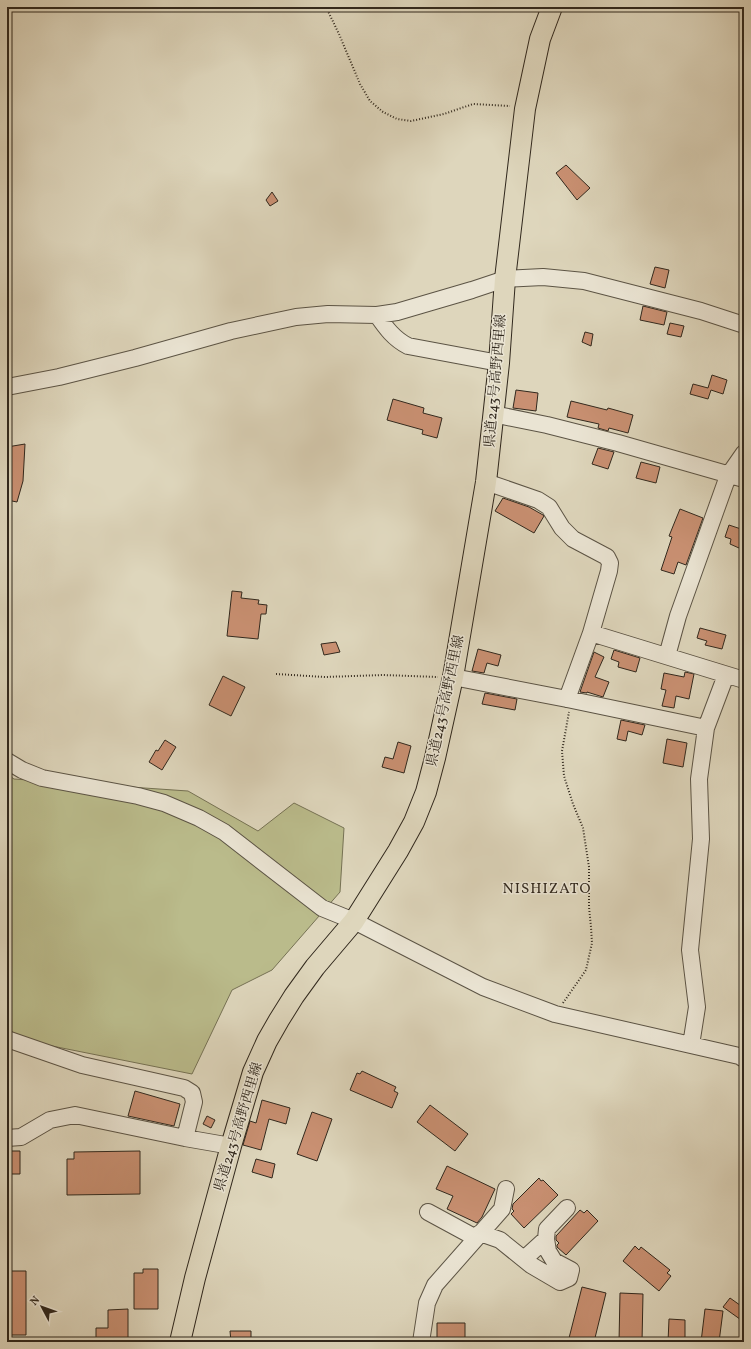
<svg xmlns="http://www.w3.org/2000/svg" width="751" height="1349" viewBox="0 0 751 1349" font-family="Vollkorn,'Noto Serif JP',serif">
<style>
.green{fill:#babb8b;stroke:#767254}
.building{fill:#c99072;stroke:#31281d}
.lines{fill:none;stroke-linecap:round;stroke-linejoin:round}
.minor-casing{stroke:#5c5445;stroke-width:18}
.major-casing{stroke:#31281d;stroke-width:22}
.path{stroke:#31281d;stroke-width:2;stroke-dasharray:1 2;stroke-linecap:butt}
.minor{stroke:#eae4d3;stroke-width:16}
.major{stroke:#ded6bc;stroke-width:20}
.labels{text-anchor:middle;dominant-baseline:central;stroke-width:3;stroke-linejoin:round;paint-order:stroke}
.street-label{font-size:14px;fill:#31281d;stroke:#eae4d3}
.neighbourhood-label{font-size:15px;letter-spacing:1px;fill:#31281d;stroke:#eae4d3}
</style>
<rect width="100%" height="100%" fill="#ded6bc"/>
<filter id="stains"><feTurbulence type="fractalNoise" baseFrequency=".005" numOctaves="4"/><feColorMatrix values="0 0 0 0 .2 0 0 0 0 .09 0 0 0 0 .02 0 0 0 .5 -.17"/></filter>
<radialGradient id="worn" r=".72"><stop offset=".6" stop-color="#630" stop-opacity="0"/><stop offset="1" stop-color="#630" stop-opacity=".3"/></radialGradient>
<path class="green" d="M7 774 14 779 188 791 258 831 294 803 344 828 340 892 272 970 232 990 192 1074 22 1040 7 1033Z"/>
<path class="building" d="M566 165 590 188 577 200 556 173Z
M272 192 278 201 270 206 266 200Z
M655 267 669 270 665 288 650 284Z
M643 306 667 312 664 325 640 320Z
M670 323 684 326 681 337 667 334Z
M585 332 593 334 591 346 582 342Z
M712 375 727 380 723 394 711 390 708 399 690 394 693 384 708 388Z
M516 390 538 393 536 411 513 408Z
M393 399 424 408 423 413 442 418 437 438 422 434 423 430 387 420Z
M571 401 607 410 608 408 633 415 628 433 609 428 608 431 598 428 599 424 567 417Z
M25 444 23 481 17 502 7 500V447Z
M598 448 614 452 608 469 592 464Z
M641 462 660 467 656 483 636 478Z
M503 498 529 507 543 515 544 516 534 533 495 511Z
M680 509 703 518 686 565 678 562 674 574 661 570 672 537 669 536Z
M729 525 744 530V534L739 548 730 544 731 539 725 537Z
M232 591 242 592 241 598 259 600 258 604 267 605 266 614H261L258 639 227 636Z
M700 628 726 635 722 649 705 645 707 641 697 638Z
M336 642 340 652 324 655 321 644Z
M478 649 501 655 498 666 487 663 484 673 472 671Z
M614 650 640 658 636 672 618 667 619 662 611 659Z
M594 652 604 657 595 677 609 682 603 697 587 692V693L580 692Z
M685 672 694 674 689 699 676 696 674 708 662 706 666 690 661 689 664 673 684 677Z
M223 676 245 687 231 716 209 705Z
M485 693 517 699 515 710 482 704Z
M621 720 645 725 642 735 628 731 626 741 617 739Z
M667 739 687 743 683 767 663 763Z
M165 740 176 747 162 770 149 762 156 750 158 751Z
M398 742 411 746 404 773 382 767 385 757 393 759Z
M362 1071 396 1087 394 1091 398 1093 392 1108 350 1090 357 1073 360 1074Z
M135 1091 180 1104 174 1126 128 1116Z
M262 1100 290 1108 286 1124 269 1119 261 1150 243 1145 250 1121 256 1123Z
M430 1105 468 1134 455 1151 417 1122Z
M312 1112 332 1119 317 1161 297 1154Z
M207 1116 215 1120 211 1128 203 1124Z
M7 1151H20V1174H7Z
M140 1151V1194L67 1195V1159H74V1152Z
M256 1159 275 1164 272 1178 252 1172Z
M447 1166 495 1189 482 1217 477 1223 447 1209 453 1196 436 1189Z
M539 1178 541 1181 543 1180 558 1195 524 1228 511 1214 514 1211 512 1209 513 1204Z
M580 1210 584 1213 587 1210 598 1221 566 1255 557 1247V1245L559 1243 556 1240V1236Z
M635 1246 639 1250 641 1247 670 1270 667 1273 671 1276 659 1291 623 1261Z
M143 1269H158V1309H134V1273H143Z
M7 1271H26V1335H7Z
M582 1287 606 1293 594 1342H568Z
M620 1293 643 1294 642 1342H619Z
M730 1298 744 1308V1322L723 1307Z
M128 1309V1340L96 1341V1328H108V1310Z
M705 1309 723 1311 719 1342H701Z
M669 1319 685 1320V1342H668Z
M437 1323H465V1342H437Z
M230 1331H251V1342H231Z"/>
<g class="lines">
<g class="minor-casing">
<path id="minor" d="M377 315C386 328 394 339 408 346L499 363
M7 387 59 377 135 358 231 331 296 317 328 314 377 315 397 312 472 290 505 279 543 277 584 281 701 311 744 325
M493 414 547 425 618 443 744 479
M486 482 538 500 549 507 562 528 573 539 607 557 610 563 609 571 591 633 567 699
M591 633 744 680
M667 656 678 616 728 476 744 453
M453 677 567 699 706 728
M7 761 22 770 42 778 138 796 164 803 199 818 224 832 322 908 354 921 483 987 555 1014 739 1056 744 1059
M7 1039 82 1065 184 1088 192 1093 194 1102 185 1138
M691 1045 697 1007 690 950 701 839 699 779 706 728 726 675
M7 1138 21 1137 50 1120 75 1115 185 1138 231 1146
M428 1212 476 1238
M480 1233 500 1240 531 1265 560 1282 569 1278 571 1270 554 1261 548 1251 546 1239 547 1229 567 1208
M524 1259 546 1239
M421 1342 427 1303 435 1285 502 1209 506 1189"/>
</g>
<g class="major-casing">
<path id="major" d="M180 1342 195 1278 231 1146 253 1072 267 1041 279 1020 294 996 315 967 354 921 398 851 414 822 426 792 435 758 453 677 486 482 499 363 505 279 525 109 540 39 552 7"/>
</g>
<path class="path" d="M326 7 339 34 360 84 370 101 383 112 397 119 411 121 444 114 473 104 510 106
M276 674 325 677 383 675 438 677
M563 1003 586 970 592 943 591 927 589 907V867L583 828 573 804 564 776 562 751 569 712"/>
<use href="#minor" class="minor"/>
<use href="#major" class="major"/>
</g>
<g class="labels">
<g class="street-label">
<text transform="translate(496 381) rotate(-85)">県道243号高野西里線</text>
<text transform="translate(446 701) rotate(-78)">県道243号高野西里線</text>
<text transform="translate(239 1127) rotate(-73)">県道243号高野西里線</text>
</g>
<g class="neighbourhood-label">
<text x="547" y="889">NISHIZATO</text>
</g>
</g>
<rect width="751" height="1349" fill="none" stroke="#ded6bc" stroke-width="24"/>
<rect x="8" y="8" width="735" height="1333" fill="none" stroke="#31281d" stroke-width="2"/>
<rect x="12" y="12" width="727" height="1325" fill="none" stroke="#31281d"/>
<g transform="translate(42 1307) rotate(311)" stroke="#eae4d3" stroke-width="3" paint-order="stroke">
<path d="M0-3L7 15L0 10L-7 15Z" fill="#31281d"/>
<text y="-6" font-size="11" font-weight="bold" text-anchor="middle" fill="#31281d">N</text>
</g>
<rect width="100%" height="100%" filter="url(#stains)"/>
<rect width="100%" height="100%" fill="url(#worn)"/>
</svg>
